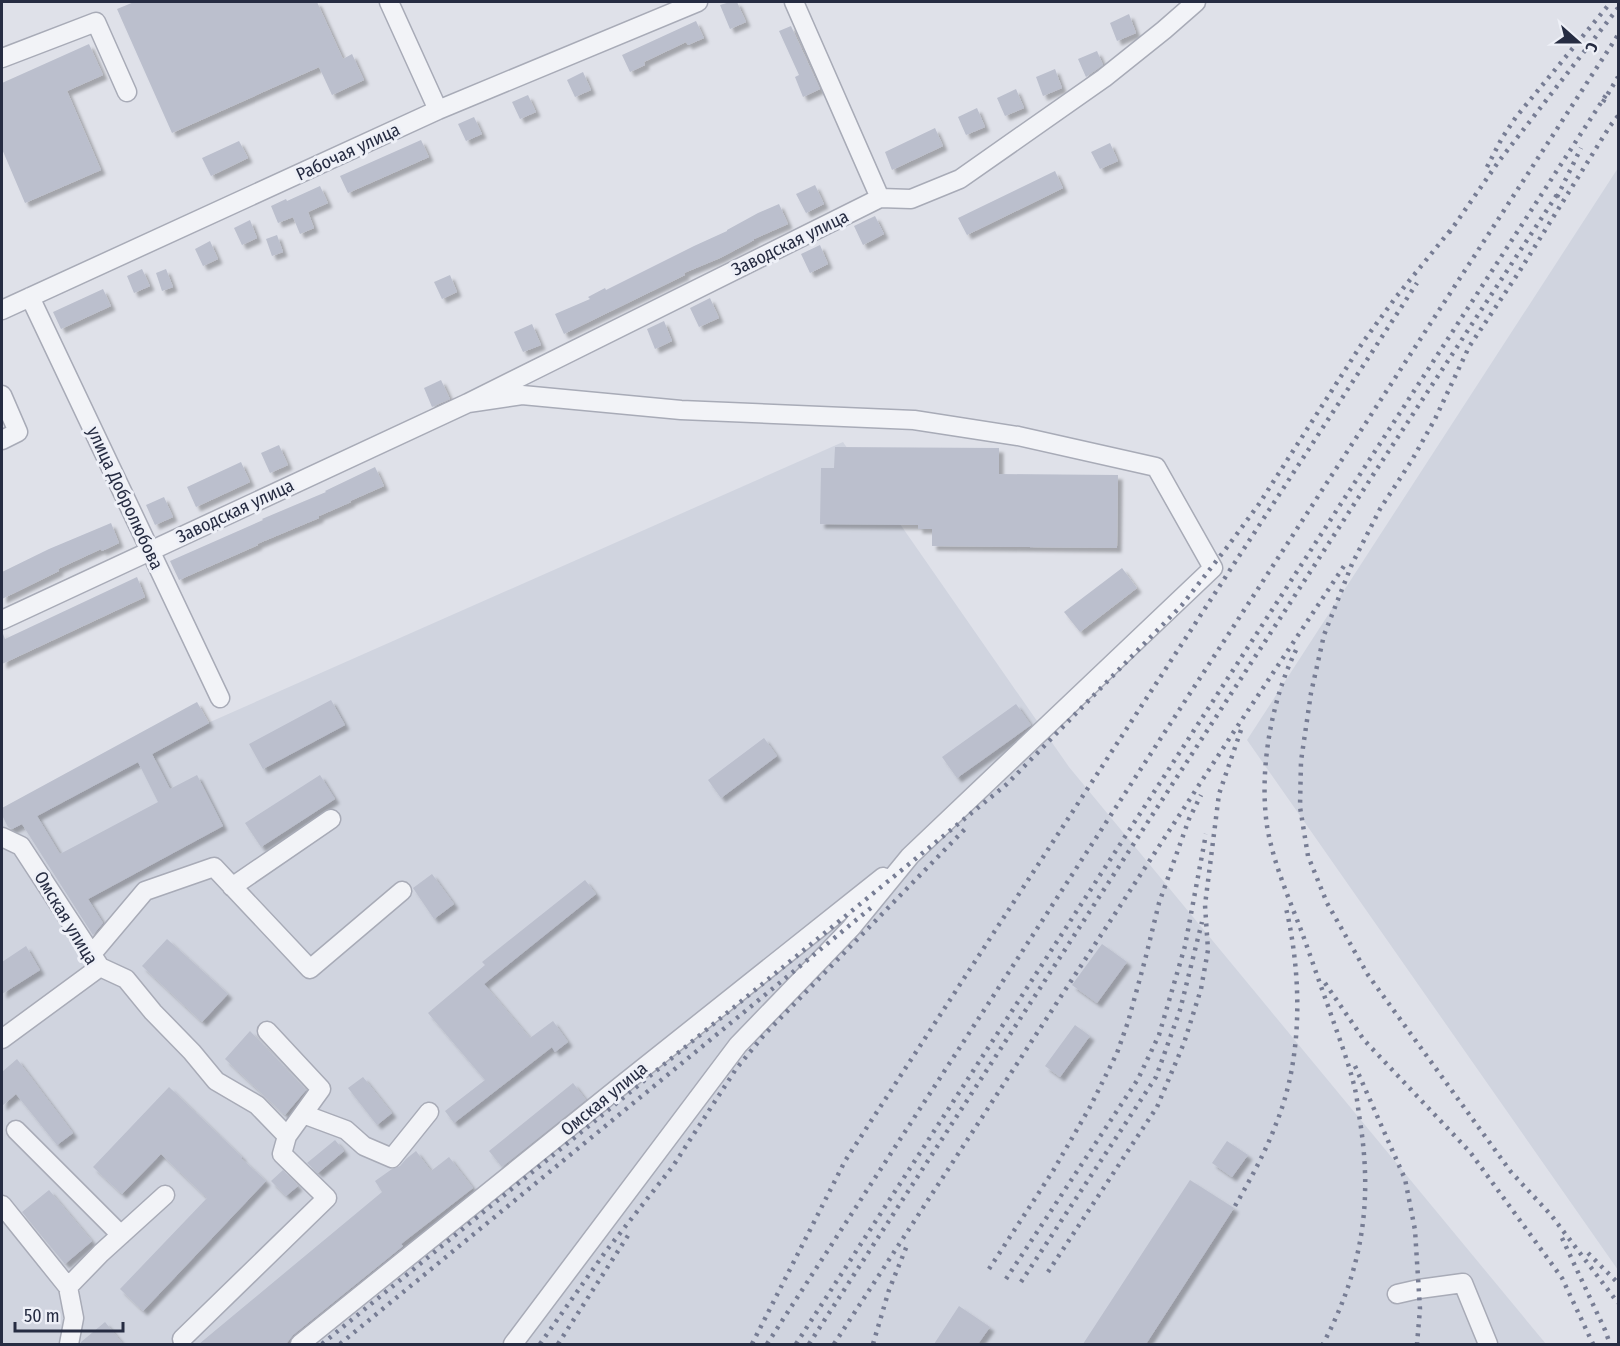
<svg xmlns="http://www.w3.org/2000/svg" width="1620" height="1346" viewBox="0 0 1620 1346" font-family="'Fira Sans Condensed',sans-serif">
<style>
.built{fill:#d0d4df}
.building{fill:#bbbfcd;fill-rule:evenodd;filter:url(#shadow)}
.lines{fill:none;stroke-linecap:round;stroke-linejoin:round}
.minor-casing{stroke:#a8abb7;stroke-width:21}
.minor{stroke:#f2f3f7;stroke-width:18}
.rail{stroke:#777d94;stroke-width:4.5;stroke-dasharray:3 6;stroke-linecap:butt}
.labels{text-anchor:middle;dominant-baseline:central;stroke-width:6;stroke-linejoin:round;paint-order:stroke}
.street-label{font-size:18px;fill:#262c42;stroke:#eef0f7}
</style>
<defs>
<filter id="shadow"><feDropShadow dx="4.5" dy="4.5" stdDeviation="1.5" flood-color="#0004"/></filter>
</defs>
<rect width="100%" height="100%" fill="#dfe1e9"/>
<path class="built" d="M1618 168V1270L1247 740Z
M843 442 1069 767 1546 1344H2V814Z"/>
<path class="building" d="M134 2H317L343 59 352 54 364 80 332 95 319 67 172 133 117 9Z
M730 2H737L746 22 730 29 720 5Z
M1129 14 1136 33 1117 41 1110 23Z
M696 21 704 38 688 45 686 42 644 62 645 65 630 72 622 55Z
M791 26 820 89 803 97 795 77 799 75 779 31Z
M89 44 103 75 67 91 101 170 25 203 2 149V83Z
M1097 51 1103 65 1086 77 1078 59Z
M1055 69 1062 88 1043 96 1036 77Z
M583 72 591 90 575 97 567 80Z
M1016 89 1024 108 1005 116 997 98Z
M528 95 536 112 520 119 512 102Z
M977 108 985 127 966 135 958 117Z
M474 117 482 134 466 141 458 124Z
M935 128 943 146 892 170 885 152Z
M421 140 429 157 348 193 340 176Z
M239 141 248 158 211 176 202 158Z
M1110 143 1118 161 1100 169 1091 152Z
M1055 171 1063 188 967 235 958 218Z
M815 185 824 204 806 213 796 194Z
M320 186 328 203 308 212 314 228 300 234 293 217 278 223 271 206 286 199 287 201Z
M779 204 788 224 754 239V240L720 258 684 273 685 275 564 334 555 314 590 299 588 297 605 288 606 290 694 246 727 231V230L758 213Z
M875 216 884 234 863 245 854 226Z
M250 220 257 238 242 245 234 228Z
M277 235 283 252 272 256 266 239Z
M210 241 218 259 203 266 195 249Z
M820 245 828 264 810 273 801 254Z
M142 269 150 286 134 293 127 276Z
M166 269 173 287 162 291 156 273Z
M450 275 457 292 442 299 434 282Z
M103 289 111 306 61 329 53 312Z
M710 298 719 318 699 327 690 308Z
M664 321 672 341 655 349 647 329Z
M532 324 541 345 523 352 514 332Z
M441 380 450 399 432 407 424 388Z
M279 445 288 465 270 473 261 453Z
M835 447 999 448V474L1118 475 1117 548 932 546V529H918V525L820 524 821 468H834Z
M241 462 250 482 196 507 187 487Z
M375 467 384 486 350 501 351 502 319 516V518L257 544 258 545 179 580 170 561 263 520 262 519 326 492 325 491Z
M164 497 173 517 155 525 146 505Z
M111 523 119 543 102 551 101 549 58 569 59 571 2 599V572L49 549Z
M1122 568 1137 588 1080 632 1064 612Z
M137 577 145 597 2 664V631L5 639Z
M331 700 345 725 263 769 249 744Z
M197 702 209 723 152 754 170 789 197 775 223 826 88 899 103 923 93 935 22 824 12 829 8 827 2 815V808ZM138 762 158 802 60 854 37 816Z
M1016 704 1031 725 957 778 942 757Z
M764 738 777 756 721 798 708 780Z
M320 775 335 799 261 847 245 823Z
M432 874 454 904 434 919 413 888Z
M585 880 596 894 484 984 530 1038 553 1021 568 1042 555 1052 552 1047 454 1123 445 1111 485 1080 428 1013 485 965 482 962Z
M167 939 228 994 202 1022 142 966Z
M1102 944 1127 962 1097 1003 1072 985Z
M26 946 40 970 2 994V962Z
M1075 1025 1090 1036 1060 1077 1045 1066Z
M250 1031 306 1090 285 1115 225 1059Z
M17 1059 73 1133 57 1145 16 1094 2 1106V1072Z
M363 1077 392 1113 377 1125 348 1088Z
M573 1083 586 1100 502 1167 489 1151Z
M169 1087 242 1157 241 1158 266 1181 143 1311 120 1289 207 1198 161 1154 122 1194 93 1167Z
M335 1140 344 1151 318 1173 307 1163Z
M1227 1141 1248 1155 1232 1177 1212 1163Z
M416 1151 431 1171 449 1157 473 1188 401 1244 403 1246 293 1335 286 1344H199L382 1192 375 1181 392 1169 400 1166 406 1159Z
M283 1170 298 1186 286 1196 271 1181Z
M1190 1180 1234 1208 1146 1344H1083Z
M49 1190 92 1241 65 1264 22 1212Z
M959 1306 990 1327 978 1344H934Z
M105 1322 123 1344H80L81 1342Z"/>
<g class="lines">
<g class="minor-casing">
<path id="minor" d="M389 2 438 110
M794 2 880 198
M2 58 96 22 127 92
M30 297 220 698
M2 310 438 110 698 2
M2 395 18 432 2 440
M468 403 522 395 681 410 914 420 1018 436 1156 467 1213 568 910 856 851 928 738 1045 513 1344
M2 620 468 403 880 198 911 199 960 179 1104 78 1164 30 1196 2
M2 837 21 846 100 967 2 1039
M232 887 331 819
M91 955 145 891 214 867 310 969 402 891
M100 967 126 979 153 1012 192 1052 216 1081 257 1105 287 1136 321 1089 267 1031
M303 1114 346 1130 364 1146 392 1158 429 1112
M16 1130 121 1235
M2 1205 68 1287 74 1318 69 1344
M68 1287 101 1253 165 1195
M1397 1294 1419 1289 1463 1283 1488 1344
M182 1339 327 1198 282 1154 287 1136
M300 1344 618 1088 883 877"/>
</g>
<use href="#minor" class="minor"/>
<path class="rail" d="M1603 102 1618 77
M1618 116 1610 126 1519 272 1469 347 1435 419 1412 460 1380 509 1352 564 1324 635 1311 693 1301 761 1300 807 1308 856 1327 903 1368 975 1511 1172 1551 1215 1618 1303
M1487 167 1502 138 1516 117 1611 2
M1557 197 1581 148
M1449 233 1499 161 1618 8
M1296 650C1271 701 1259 770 1267 826 1273 862 1288 896 1301 930 1310 954 1318 979 1327 1003 1336 1030 1347 1057 1354 1085 1357 1096 1358 1109 1360 1121 1373 1204 1362 1270 1323 1344
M1325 983 1364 1040 1470 1152 1562 1278 1593 1344
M1355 1066 1405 1179 1415 1230 1420 1309 1417 1344
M1235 1206C1250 1180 1265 1153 1276 1124 1303 1058 1302 977 1286 908
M1562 1238 1605 1330 1610 1344
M1588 1253 1618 1283
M989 1269 1053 1171 1090 1107 1117 1053 1128 1022 1145 960 1159 903 1189 819 1201 795
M1048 1272 1157 1107 1184 1043 1201 989 1208 950 1205 905 1219 794 1241 730
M1006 1279 1138 1079 1159 1035 1185 946 1206 834
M1021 1282 1156 1077 1180 1010 1202 922
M322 1344 1007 784 1182 605 1228 546 1259 504 1363 342 1396 297 1453 227
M340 1344 872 907
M540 1344 606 1251 673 1166 736 1069 764 1035 966 828
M558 1344 629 1234
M752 1344 845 1161 1417 283
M767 1344 1618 35
M796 1344 1606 95
M809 1344 1375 472 1560 190
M834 1344 1231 736 1346 563
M873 1344 889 1290 908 1243"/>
</g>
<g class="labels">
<g class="street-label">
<text transform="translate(348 152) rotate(-25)">Рабочая улица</text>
<text transform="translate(790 243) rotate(-26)">Заводская улица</text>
<text transform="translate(125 498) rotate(65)">улица Добролюбова</text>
<text transform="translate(235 511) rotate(-25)">Заводская улица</text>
<text transform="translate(66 918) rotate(59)">Омская улица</text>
<text transform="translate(604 1099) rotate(-39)">Омская улица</text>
</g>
</g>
<rect width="1620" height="1346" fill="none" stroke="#262c42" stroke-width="6"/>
<g transform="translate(1578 42) rotate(111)" stroke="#eef0f7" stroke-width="4.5" paint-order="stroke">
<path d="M0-4.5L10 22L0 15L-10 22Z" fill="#262c42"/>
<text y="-9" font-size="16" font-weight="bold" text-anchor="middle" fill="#262c42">С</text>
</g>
<path d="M15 1322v9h108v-9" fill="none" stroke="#262c42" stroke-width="3"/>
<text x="24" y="1322" font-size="18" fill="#262c42" stroke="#eef0f7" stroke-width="4.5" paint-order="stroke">50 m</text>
</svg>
